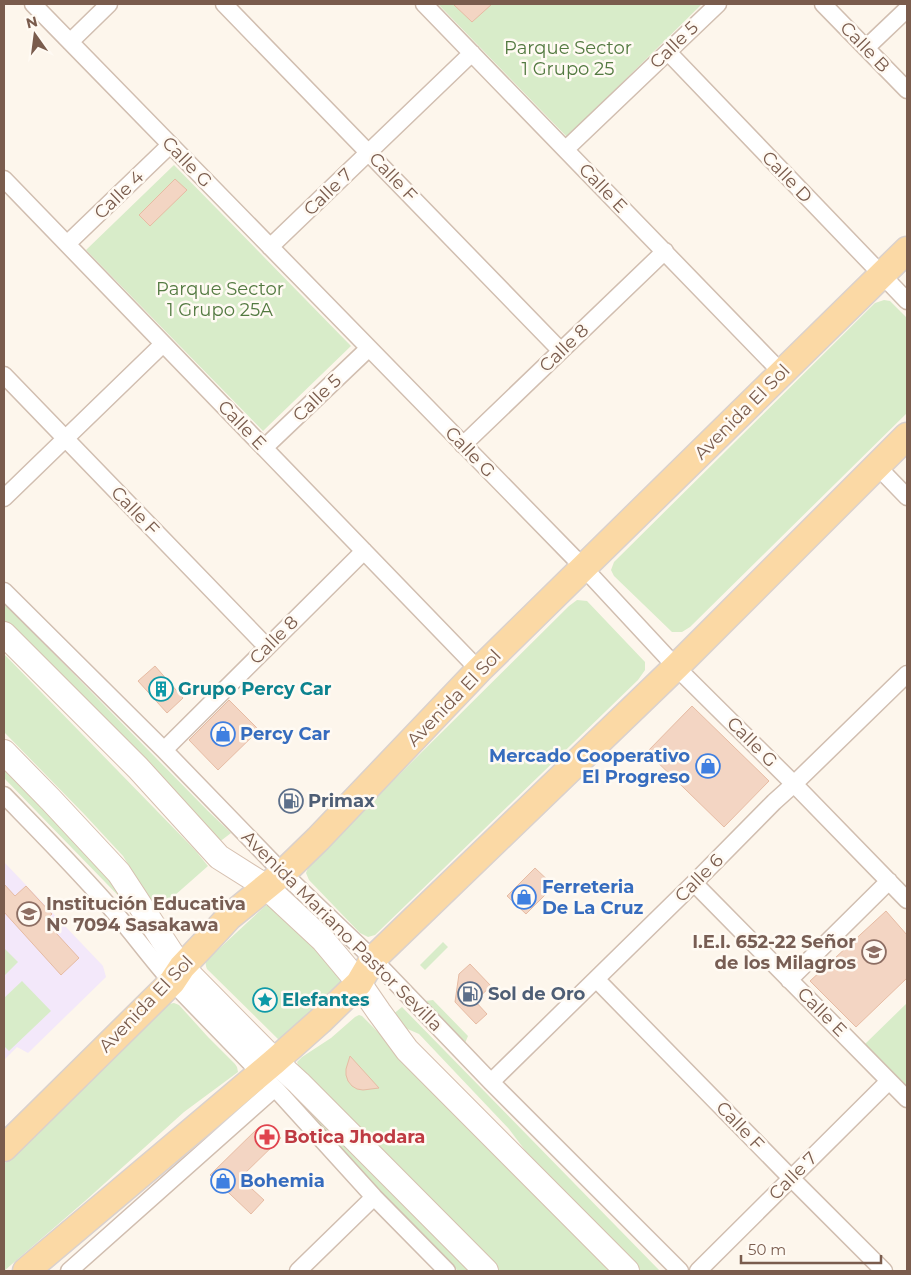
<svg xmlns="http://www.w3.org/2000/svg" width="911" height="1275" viewBox="0 0 911 1275" font-family="Montserrat,sans-serif">
<style>
.education{fill:#f3e8fa}
.green{fill:#d8ecc9}
.building{fill:#f3d5c3;stroke:#e6bba3}
.lines{fill:none;stroke-linecap:round;stroke-linejoin:round}
.minor-casing{stroke:#d1beb0;stroke-width:19}
.secondary-casing{stroke:#d6c0b0;stroke-width:26}
.primary-casing{stroke:#dad1cd;stroke-width:29}
.minor{stroke:#fff;stroke-width:16}
.secondary{stroke:#fff;stroke-width:24}
.primary{stroke:#fbd9a5;stroke-width:26}
.labels{text-anchor:middle;dominant-baseline:central;stroke-width:5;stroke-linejoin:round;paint-order:stroke}
.street-label{font-size:18px;fill:#7a5c4d;stroke:#fffaf3}
.park-label{font-size:18px;fill:#537a41;stroke:#fffaf3}
.culture-label{font-size:18px;font-weight:bold;fill:#0d838f;stroke:#fffaf3;text-anchor:start}
.shop-label{font-size:18px;font-weight:bold;fill:#366cbe;stroke:#fffaf3;text-anchor:start}
.service-label{font-size:18px;font-weight:bold;fill:#4e5e75;stroke:#fffaf3;text-anchor:start}
.education-label{font-size:18px;font-weight:bold;fill:#785e54;stroke:#fffaf3;text-anchor:start}
.health-label{font-size:18px;font-weight:bold;fill:#be3a42;stroke:#fffaf3;text-anchor:start}
</style>
<rect width="100%" height="100%" fill="#fdf6ec"/>
<path class="education" d="M4 862 103 966 106 977 28 1053 17 1047 4 1060Z"/>
<path class="green" d="M438 4H702L567 137Z
M174 165 351 346 263 431 86 250Z
M884 300 890 301 907 318V413L690 627 682 632H672L614 576 611 570 614 562 875 303Z
M577 600 587 601 645 662V670L638 680 375 935 368 937 360 933 309 880 306 873 310 863 569 606Z
M4 603 208 811 231 833 218 843 4 625Z
M4 654 195 850 208 866 157 911 123 856 85 815 4 732Z
M4 764 120 884 139 917 4 778Z
M267 905H271L277 906 345 982 279 1040 207 969C205 964 205 961 209 958L264 907Z
M443 942 448 947 425 970 420 965Z
M4 948 18 962 4 976Z
M22 981 51 1011 9 1051 4 1046V998Z
M433 1000 468 1036 465 1043 425 1001Z
M174 1003 179 1005 208 1037 235 1064 237 1067 238 1072 184 1112 85 1201 4 1271V1164L162 1009 169 1004Z
M907 1003V1088L865 1044Z
M402 1007 660 1271H641L533 1161 509 1129 419 1034 403 1027 392 1015Z
M359 1015 362 1016 616 1271H499L299 1068 297 1062 302 1057 331 1038 355 1017Z
M301 1097 472 1271H458L294 1103Z"/>
<path class="building" d="M453 4H492L472 22Z
M175 179 187 190 150 226 139 215Z
M155 666 183 698 167 713 138 681Z
M229 700 259 730 218 770 189 740Z
M692 706 769 781 724 827 647 752Z
M535 868 554 886 526 914 507 896Z
M4 884 15 896 26 886 52 914 45 921 79 958 61 975 4 912Z
M886 911 907 935V978L856 1027 810 981Z
M470 964 491 986 475 1001 487 1014 476 1024 455 1002 459 974Z
M350 1056 379 1088 363 1090 357 1089 352 1086 348 1081 346 1075V1069Z
M269 1125 281 1138 240 1178 264 1200 251 1214 210 1175 258 1128Z"/>
<g class="lines">
<g class="minor-casing">
<path id="minor" d="M33 4 584 568 676 667 794 784 907 900
M224 4 561 351
M424 4 782 373
M823 4 907 90
M70 42 109 4
M866 48 907 9
M668 52 907 301
M566 149 718 4
M4 179 479 670
M67 244 170 145
M270 247 472 53
M4 375 267 647
M463 445 665 251
M264 448 369 348
M877 466 907 497
M4 498 163 344
M4 591 164 750 283 873 373 959 491 1082 680 1271
M164 750 364 551
M4 795C42 834 80 872 116 914 135 936 152 960 172 982L275 1088 374 1197 447 1271
M694 883 907 1099
M596 979 791 1178 884 1271
M789 980 889 881
M491 1082 694 883 774 802 794 784 907 674
M69 1271 275 1088
M298 1271 374 1197
M698 1271 889 1081"/>
</g>
<g class="secondary-casing">
<path id="secondary" d="M4 634 138 768 219 857 265 886 323 940 359 983 379 1012 407 1050 627 1271
M4 752 51 800 119 873 172 954 182 967 275 1061 299 1083 486 1271"/>
</g>
<g class="primary-casing">
<path id="primary" d="M4 1148 172 982 182 967 218 929 229 917 283 873 318 839 479 670 907 250
M26 1271 275 1061 320 1021 359 983 373 959 676 667 907 436"/>
</g>
<use href="#minor" class="minor"/>
<use href="#secondary" class="secondary"/>
<use href="#primary" class="primary"/>
</g>
<defs>
<g id="building-ring" transform="scale(1.25)"><circle r="9.5" fill="#fffaf3" stroke="#0f9aa8" stroke-width="1.5"/><path d="M-4-6H4V6H1V3H-1V6H-4ZM-2.5-4.3h1.7v1.8h-1.7ZM.8-4.3h1.7v1.8H.8ZM-2.5-1h1.7V.8h-1.7ZM.8-1h1.7V.8H.8Z" fill="#0f9aa8"/></g>
<g id="shop-ring" transform="scale(1.25)"><circle r="9.5" fill="#fffaf3" stroke="#3f7fe0" stroke-width="1.5"/><path d="M-5-2.5h2.3a2.7 3.5 0 0 1 5.4 0H5L5.5 6h-11ZM-1.5-2.5h3a1.5 2.3 0 0 0-3 0Z" fill="#3f7fe0"/></g>
<g id="fuel-ring" transform="scale(1.25)"><circle r="9.5" fill="#fffaf3" stroke="#5c6f8a" stroke-width="1.5"/><path d="M-5.5-6h7V0h2V4h1.3V-2.5L3-4.5l.8-.8L6-3V5H2.5V1h-1V6h-7ZM-4.2-4.7v3.2H.2V-4.7Z" fill="#5c6f8a"/></g>
<g id="school-ring" transform="scale(1.25)"><circle r="9.5" fill="#fffaf3" stroke="#8d6e63" stroke-width="1.5"/><path d="M0-5L7-2L0 1L-7-2ZM-4 1L0 2.5L4 1V4Q0 6-4 4Z" fill="#8d6e63"/></g>
<g id="sight-ring" transform="scale(1.25)"><circle r="9.5" fill="#fffaf3" stroke="#0f9aa8" stroke-width="1.5"/><path d="M0-6L1.8-2.2L6-1.7L2.9 1.2L3.7 5.4L0 3.3L-3.7 5.4L-2.9 1.2L-6-1.7L-1.8-2.2Z" fill="#0f9aa8"/></g>
<g id="pharmacy-ring" transform="scale(1.25)"><circle r="9.5" fill="#fffaf3" stroke="#e0444e" stroke-width="1.5"/><path d="M-2-6h4v4h4v4h-4v4h-4v-4h-4v-4h4Z" fill="#e0444e"/></g>
</defs>
<g fill-rule="evenodd">
<use href="#building-ring" x="161" y="689"/>
<use href="#shop-ring" x="223" y="734"/>
<use href="#shop-ring" x="708" y="766"/>
<use href="#fuel-ring" x="291" y="801"/>
<use href="#shop-ring" x="524" y="897"/>
<use href="#school-ring" x="29" y="914"/>
<use href="#school-ring" x="874" y="952"/>
<use href="#fuel-ring" x="470" y="994"/>
<use href="#sight-ring" x="265" y="1000"/>
<use href="#pharmacy-ring" x="267" y="1137"/>
<use href="#shop-ring" x="223" y="1181"/>
</g>
<g class="labels">
<g class="street-label">
<text transform="translate(674 45) rotate(-44)">Calle 5</text>
<text transform="translate(865 47) rotate(46)">Calle B</text>
<text transform="translate(187 162) rotate(46)">Calle G</text>
<text transform="translate(393 177) rotate(46)">Calle F</text>
<text transform="translate(787 177) rotate(46)">Calle D</text>
<text transform="translate(603 188) rotate(46)">Calle E</text>
<text transform="translate(328 192) rotate(-44)">Calle 7</text>
<text transform="translate(119 195) rotate(-44)">Calle 4</text>
<text transform="translate(564 348) rotate(-44)">Calle 8</text>
<text transform="translate(317 398) rotate(-44)">Calle 5</text>
<text transform="translate(742 412) rotate(-45)">Avenida El Sol</text>
<text transform="translate(242 425) rotate(46)">Calle E</text>
<text transform="translate(470 452) rotate(46)">Calle G</text>
<text transform="translate(135 511) rotate(46)">Calle F</text>
<text transform="translate(274 640) rotate(-45)">Calle 8</text>
<text transform="translate(454 698) rotate(-46)">Avenida El Sol</text>
<text transform="translate(752 742) rotate(45)">Calle G</text>
<text transform="translate(699 878) rotate(-45)">Calle 6</text>
<text transform="translate(342 931) rotate(45)">Avenida Mariano Pastor Sevilla</text>
<text transform="translate(146 1004) rotate(-46)">Avenida El Sol</text>
<text transform="translate(822 1012) rotate(45)">Calle E</text>
<text transform="translate(740 1126) rotate(46)">Calle F</text>
<text transform="translate(793 1176) rotate(-45)">Calle 7</text>
</g>
<g class="park-label">
<text x="568" y="48">Parque Sector<tspan x="568" dy="21">1 Grupo 25</tspan></text>
<text x="220" y="289">Parque Sector<tspan x="220" dy="21">1 Grupo 25A</tspan></text>
</g>
<g class="culture-label">
<text x="178" y="689">Grupo Percy Car</text>
<text x="282" y="1000">Elefantes</text>
</g>
<g class="shop-label">
<text x="240" y="734">Percy Car</text>
<text x="690" y="756" text-anchor="end">Mercado Cooperativo<tspan x="690" dy="21">El Progreso</tspan></text>
<text x="542" y="887">Ferreteria<tspan x="542" dy="21">De La Cruz</tspan></text>
<text x="240" y="1181">Bohemia</text>
</g>
<g class="service-label">
<text x="308" y="801">Primax</text>
<text x="488" y="994">Sol de Oro</text>
</g>
<g class="education-label">
<text x="46" y="904">Institución Educativa<tspan x="46" dy="21">N° 7094 Sasakawa</tspan></text>
<text x="856" y="942" text-anchor="end">I.E.I. 652-22 Señor<tspan x="856" dy="21">de los Milagros</tspan></text>
</g>
<g class="health-label">
<text x="284" y="1137">Botica Jhodara</text>
</g>
</g>
<rect width="911" height="1275" fill="none" stroke="#7a5c4d" stroke-width="10"/>
<g transform="translate(35 35) rotate(346)" stroke="#fffaf3" stroke-width="4" paint-order="stroke">
<path d="M0-4L9 19L0 12L-9 19Z" fill="#7a5c4d"/>
<text y="-8" font-size="14" font-weight="bold" text-anchor="middle" fill="#7a5c4d">N</text>
</g>
<path d="M741 1255v8h140v-8" fill="none" stroke="#7a5c4d" stroke-width="2.5"/>
<text x="748" y="1255" font-size="15" fill="#7a5c4d" stroke="#fffaf3" stroke-width="4" paint-order="stroke">50 m</text>
</svg>
